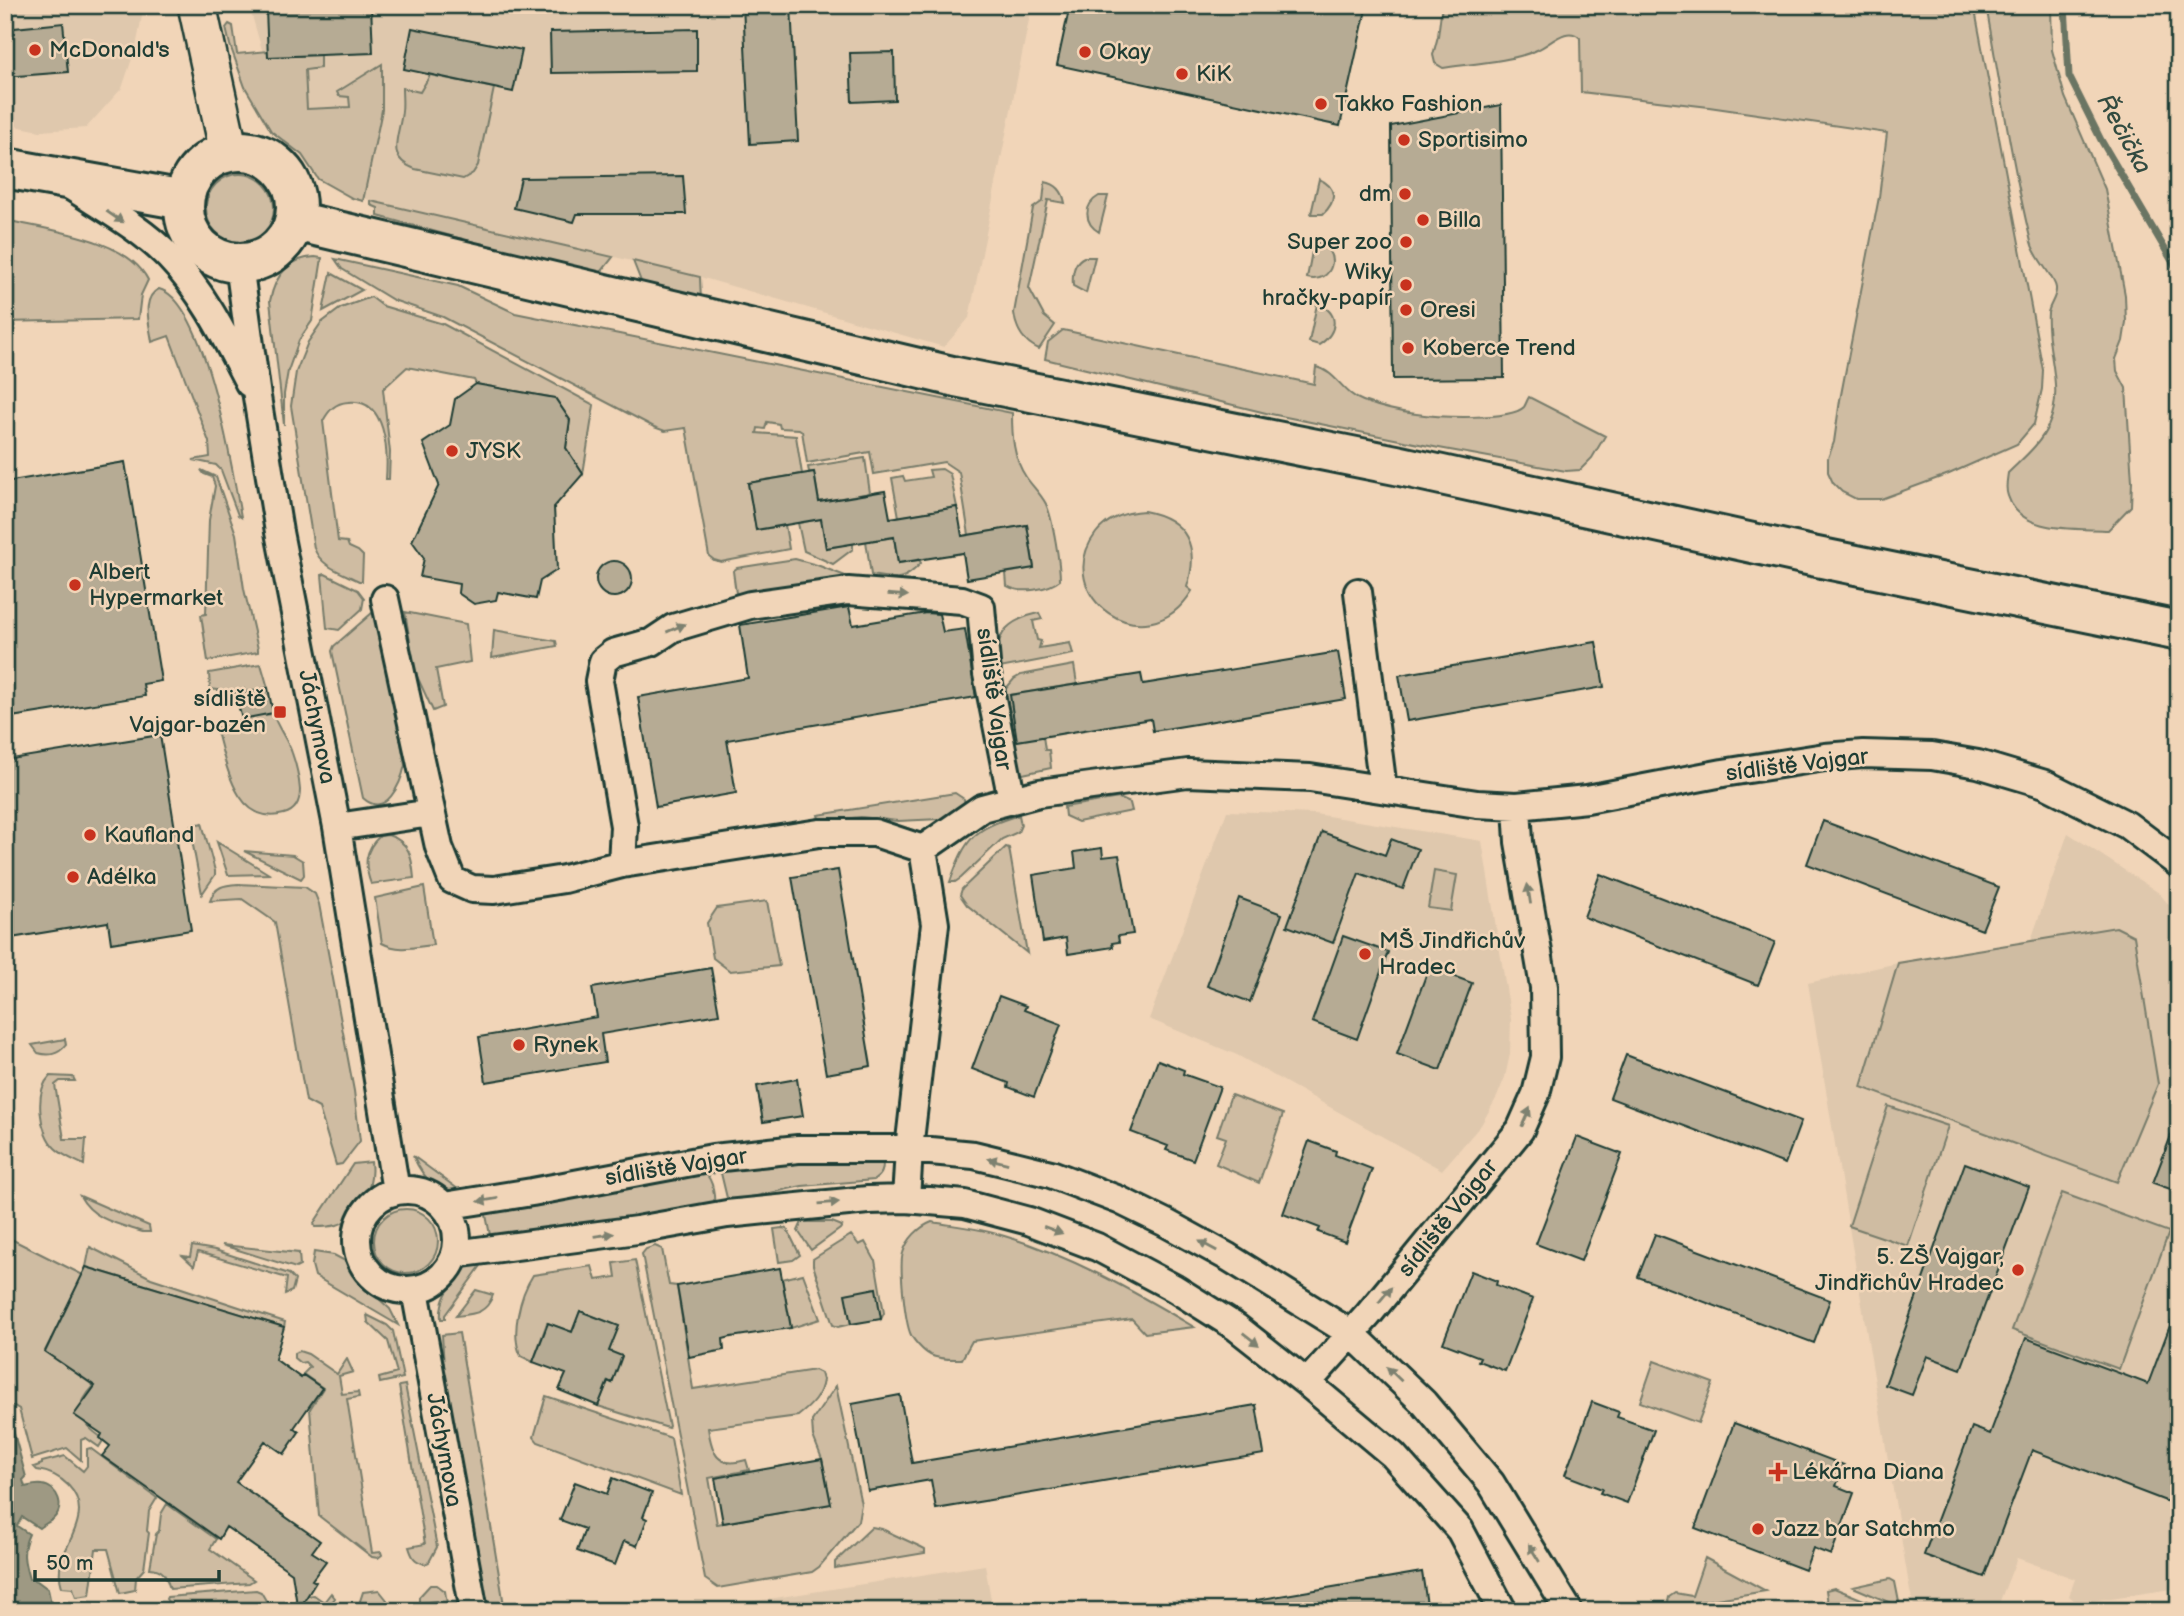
<svg xmlns="http://www.w3.org/2000/svg" width="2184" height="1616" viewBox="0 0 2184 1616" font-family="'Balsamiq Sans',sans-serif">
<style>
.built{fill:#dfc8ad}
.green{fill:#cfbca2;stroke:#777c6b;stroke-width:2}
.water{fill:#9e9983;stroke:#6b7463;stroke-width:2}
.lines{fill:none;stroke-linecap:round;stroke-linejoin:round}
.stream{stroke:#6b7463;stroke-width:7}
.building{fill:#b6ab94;stroke:#1f3d34;stroke-width:2}
.street-casing{stroke:#1f3d34;stroke-width:32}
.secondary-casing{stroke:#1f3d34;stroke-width:42}
.primary-casing{stroke:#1f3d34;stroke-width:44}
.street{stroke:#f1d5b8;stroke-width:26}
.secondary{stroke:#f1d5b8;stroke-width:37}
.primary{stroke:#f1d5b8;stroke-width:38}
.oneway{fill:#7d816f}
.poi-dot{fill:#c8321e;stroke:#f1d5b8;stroke-width:2.5}
.labels{text-anchor:middle;dominant-baseline:central;stroke-width:5;stroke-linejoin:round;paint-order:stroke}
.poi-label{font-size:23px;fill:#1f3d34;stroke:#f1d5b8;text-anchor:start}
.street-label{font-size:23px;fill:#1f3d34;stroke:#f1d5b8}
.water-label{font-size:24px;font-style:italic;fill:#324b40;stroke:#f1d5b8}
</style>
<rect width="100%" height="100%" fill="#f1d5b8"/>
<filter id="ink" filterUnits="userSpaceOnUse"><feTurbulence type="fractalNoise" baseFrequency=".0143" numOctaves="2"/><feDisplacementMap in="SourceGraphic" scale="14" xChannelSelector="R" yChannelSelector="G"/><feConvolveMatrix kernelMatrix="1 2 1 2 8 2 1 2 1" color-interpolation-filters="sRGB"/></filter>
<g filter="url(#ink)">
<path class="built" d="M5 5H142L143 11 136 47 122 88 86 128 40 131 5 124Z
M215 5H1032L969 318 944 347 700 277 362 198 285 128 250 9Z
M1227 811 1315 814 1482 841 1511 1019 1510 1054 1505 1077 1497 1097 1481 1125 1442 1170 1237 1055 1149 1019Z
M2068 833 2159 893 2179 917V1588L2077 1603 2069 1596 2075 1579 2017 1558 1996 1611H1919L1914 1606 1910 1591 1808 983 1898 963 2030 943Z
M985 1565 993 1611H737L736 1604Z"/>
<path class="green" d="M1442 5H1974L2043 370 2042 389 2034 424 2017 444 1949 474 1881 499H1856L1842 492 1833 483 1828 472V458L1834 442 1840 400 1879 197 1887 133 1709 107 1581 92 1580 38C1567 25 1551 44 1537 50 1514 61 1470 64 1443 68L1435 63 1433 55 1438 36Z
M1986 5H2051L2052 50 2065 97 2105 189 2125 295 2126 322 2123 341 2116 359 2117 371 2126 388 2132 481 2131 506 2108 530C2075 528 2020 534 2008 496 2005 489 2007 480 2008 473 2023 458 2040 445 2049 424 2065 387 2045 351 2048 313 2049 305 2057 297 2056 288 2055 277 2035 259 2031 242 2012 164 2000 85 1986 5Z
M229 24 233 26 237 54 268 51 269 57 320 55V68L305 70 307 109 350 107 349 97 339 96 337 92 382 64V110L363 201 352 198 318 179 302 155 271 131 245 87 230 45 226 28Z
M430 75 494 88 478 165 473 173 463 179 415 169C384 157 400 136 402 111 403 104 402 96 402 88L420 92Z
M206 208a34 34 0 1 1 68 0a34 34 0 1 1-68 0Z
M1319 179C1337 187 1337 201 1323 214H1311Z
M1045 182C1057 184 1063 191 1065 203L1048 200 1029 288 1044 316 1055 325 1039 349C1023 342 1016 330 1014 313L1033 208 1043 201Z
M1099 196H1108L1099 232C1084 223 1083 205 1099 196Z
M371 201 613 257 598 276 378 216V208L371 205Z
M5 220C48 230 127 238 148 280L141 295 138 319 5 322Z
M1314 241C1343 249 1334 285 1307 278Z
M315 257 322 258 312 321 299 340 288 371 284 394V425L270 301C275 276 288 258 315 257Z
M1084 257H1095L1086 293 1073 286C1072 274 1073 262 1084 257Z
M335 259 458 286 515 313 1012 413C1012 435 1013 458 1026 477 1032 486 1041 494 1046 504 1053 519 1060 564 1060 580 1048 590 1021 594 1007 586L1006 573 1034 568 1027 525 969 535 959 472 944 462 874 474 870 452 807 463 802 431 799 429 780 428 779 424 767 422 765 429 758 428 757 433 796 436 802 474 748 483 756 530 785 525 789 549 721 562 714 560 709 556 686 428 665 431 654 427 443 317 393 300 342 269Z
M633 261 700 277 701 302 644 289Z
M331 273 362 290 323 311Z
M159 289C206 301 233 473 241 517L238 515 221 470 216 465 193 460 210 457 209 442 169 336 152 342C150 325 140 298 159 289Z
M371 297 383 306 443 324 594 405 583 474 566 448 570 420 555 398 476 384 474 380 407 367 383 389 390 452 389 479H386C388 452 387 397 348 402 335 403 329 410 323 421L338 541 347 542 349 547 358 551 363 556 362 581H359C341 572 321 567 314 548L291 406 296 372 308 342 321 323 341 308Z
M1317 304C1340 312 1338 332 1319 345L1309 342Z
M1063 330 1314 384 1316 367C1337 372 1342 393 1363 401 1379 407 1399 412 1416 414 1437 417 1510 421 1524 407 1526 404 1527 400 1529 397L1605 436 1592 458 1580 470 1566 471 1439 448 1266 413 1045 359 1048 342Z
M865 458 870 493 819 502 814 472H809L808 467Z
M942 469 950 474 957 507 899 517 892 478 903 476 905 481 931 477 929 470Z
M201 470 216 477 236 534 244 589 258 649V652L208 661 201 615 206 614 209 520 215 486 212 477 204 474Z
M1144 511C1187 519 1200 547 1187 587L1192 591C1146 666 1049 595 1096 533 1108 518 1125 512 1144 511Z
M821 519 826 548 853 543V549L833 564 804 551 798 523Z
M894 537 898 563 919 560 921 563C903 583 896 579 871 575L866 541Z
M795 559 817 565 853 579 737 601 733 571 737 568Z
M325 574 358 590 364 598 362 609 339 630 327 628 322 575Z
M377 612 405 765C401 783 386 819 363 798L332 651 334 646 372 613Z
M405 612 466 624 470 662 436 669 443 707 433 711 415 672Z
M1039 613 1042 619 1033 621 1037 640 1041 641 1039 648 1070 643 1073 654 1000 668 995 662C998 631 1008 620 1039 613Z
M494 630 556 641 557 646 492 658Z
M261 664 268 688 260 690 265 715 273 714C278 729 288 740 292 753 296 764 299 778 300 790 300 802 296 811 284 814 235 827 226 762 216 728L251 717 244 689 235 692 210 689 209 673Z
M1074 665 1077 684 1010 695 1043 736 1045 750H1049L1051 768 1018 775 1003 692 1014 679 1021 675Z
M955 793 964 799 965 805 953 815 940 819 898 821 861 817 820 821 818 815Z
M1119 798 1130 803 1132 811 1078 822 1065 816 1064 807Z
M1019 815 1021 825 1018 832 1002 839 961 878 955 882H950C966 837 973 829 1019 815Z
M202 823 215 871V875L202 894 190 829 191 826Z
M388 835C410 842 412 857 414 878L371 884C364 866 364 850 380 836Z
M217 842 269 874 228 875Z
M1006 847 1009 848 1027 953 967 905 960 895 962 889Z
M244 851 293 855 303 861 304 875 301 879Z
M1434 871 1457 875 1451 911 1428 908Z
M238 884 305 887 315 894 319 904 354 1091 360 1141 342 1164 336 1165 319 1108 306 1101 275 922 242 899 210 901C215 886 224 885 238 884Z
M424 887 433 945C415 947 399 952 382 943L375 898Z
M767 901 779 966 730 971 713 958 707 923 717 908Z
M2116 927 2134 936 2158 1084 2117 1182 1861 1087 1898 963Z
M65 1039 66 1045C58 1055 49 1056 38 1053L32 1045Z
M50 1076 73 1077 75 1081H60L55 1085 64 1139H86L84 1165C74 1160 63 1156 55 1148 39 1133 34 1092 50 1076Z
M1231 1095 1283 1114 1259 1183 1216 1164 1226 1138 1217 1135Z
M1888 1106 1948 1126 1908 1246 1849 1226Z
M413 1156 462 1192C435 1189 425 1182 413 1156Z
M805 1158 883 1162C883 1171 882 1175 874 1180L802 1186 734 1201 727 1198 721 1173 725 1169Z
M371 1162C374 1185 362 1217 337 1225 330 1227 322 1227 315 1227L314 1223 353 1164Z
M705 1174C713 1179 716 1198 713 1208L562 1231H530L490 1235 485 1210Z
M2062 1193 2169 1232 2119 1369 2012 1330Z
M80 1196 149 1226 150 1232H143C118 1224 93 1220 80 1196Z
M374 1241a32 32 0 1 1 64 0a32 32 0 1 1-64 0Z
M802 1222H832L842 1226 840 1229 811 1250 798 1231Z
M932 1222C955 1226 979 1228 1001 1235 1070 1255 1133 1291 1194 1327L1145 1333 1132 1319 972 1341 962 1359C952 1359 940 1360 930 1355 923 1351 914 1341 911 1335 905 1323 899 1265 903 1253 907 1239 919 1227 932 1222Z
M782 1228 787 1229 800 1255 793 1260 779 1262 774 1229Z
M851 1235 859 1245 865 1242 875 1260 884 1313 881 1319 873 1290 846 1294 851 1324 838 1327 833 1325 813 1265V1259Z
M5 1236 83 1275 45 1351 94 1386C72 1409 79 1423 104 1439L99 1447 86 1438 81 1440V1460L67 1448 32 1459 19 1409 14 1406H5Z
M222 1245 299 1253 300 1266 296 1268Z
M192 1246 215 1250 289 1274 295 1280 292 1291 285 1294 287 1278 198 1252 194 1266 183 1256 190 1257Z
M655 1246 662 1249 669 1285 677 1286 693 1389 815 1370 821 1373 823 1380C821 1396 811 1406 798 1416L708 1428C712 1453 717 1469 746 1460L749 1470 709 1478 717 1524 831 1504 822 1459 813 1436 812 1421 836 1386 861 1504 858 1521 819 1567 812 1572 718 1588 705 1579 642 1254 646 1249Z
M90 1247 151 1278 285 1322 284 1327 86 1267Z
M314 1252 334 1255 349 1263 365 1286 390 1309 398 1325 315 1276 312 1265Z
M635 1260 669 1426 668 1428 598 1406 608 1381 612 1382 621 1356 609 1351 618 1326 580 1311 572 1332 547 1323 533 1362 521 1356C510 1334 520 1295 533 1275L592 1266 596 1280 616 1277 614 1263Z
M483 1263 445 1315V1319H441C439 1297 453 1283 466 1266Z
M803 1274 820 1319 791 1328 782 1279Z
M476 1290 493 1295C486 1314 474 1314 456 1316Z
M367 1315 387 1325 393 1331 403 1378 380 1383 379 1378 397 1373 388 1341 368 1322Z
M459 1333 505 1611H483L445 1383 442 1335Z
M299 1351 308 1354 337 1374 347 1359 353 1372 339 1376 342 1394 358 1392 359 1397 347 1399 372 1553 381 1552 382 1555 378 1558 372 1557 319 1516 310 1409 323 1388 303 1374 310 1367 305 1362 300 1363 294 1358V1353Z
M1654 1361 1713 1383 1698 1423 1640 1402Z
M405 1385 437 1547 429 1562 425 1564C414 1561 412 1557 409 1547L425 1544 399 1386Z
M546 1396 671 1438 681 1495 538 1442 534 1437Z
M90 1448 157 1498 149 1511 147 1531 149 1533 144 1569 136 1578 135 1590 120 1593 108 1549H96L90 1595 76 1597 73 1588 62 1587C53 1560 73 1544 78 1519 84 1492 60 1473 37 1470L34 1467 42 1464V1462L65 1456 83 1471 87 1466V1449Z
M167 1504 216 1539 210 1549 254 1580 249 1583 170 1589C166 1577 165 1569 150 1568L156 1534 159 1531 161 1514Z
M872 1527 882 1529 921 1547 925 1549V1553L835 1568V1562Z
M1705 1558 1766 1591 1667 1607 1669 1597 1675 1593 1692 1596Z
M1890 1579 1895 1582 1900 1607 1853 1587Z
M430 1585H437L445 1591 448 1611H438L436 1601 419 1603V1597Z
M1834 1588 1839 1590 1891 1611H1829L1826 1590Z
M256 1590 261 1592 272 1611H174L166 1599 167 1597Z
M379 1590 387 1600V1608L362 1611 360 1601 363 1592Z
M331 1593 335 1598 325 1611H294L291 1609 294 1603 301 1606 307 1596 314 1595 324 1602Z"/>
<path class="water" d="M9 1423 12 1426 26 1477 23 1480 25 1487C30 1486 36 1484 42 1485 58 1487 66 1507 53 1519 49 1522 43 1525 39 1528L22 1517 17 1526 29 1534C21 1551 24 1562 29 1579L37 1581 48 1589 51 1603 47 1611H5V1516L9 1509 5 1507V1424Z"/>
<g class="lines">
<path class="stream" d="M2065 5 2069 76 2101 140 2179 273"/>
</g>
<path class="building" d="M371 5 373 53 268 57 266 10Z
M743 5H791L798 141 750 144Z
M1070 5H1367L1340 126 1057 65Z
M63 23 68 72 5 77V29Z
M412 28 522 50 513 92 404 69Z
M697 29V71L551 73 550 32Z
M894 52 895 100 852 102 850 53Z
M1501 105 1504 378 1393 379 1391 126Z
M683 176 686 214H577L574 222 514 208 521 178Z
M476 384 555 398 570 420 566 448 583 474 554 507 557 570 540 581 536 599 498 592 496 600 474 604 458 593 459 584 420 577 424 558 412 541 439 485 423 443 450 425 455 399Z
M125 462 161 681 143 684 145 696 5 718V482Z
M814 472 819 502 885 491 890 518 957 507 962 536 1027 525 1034 568 967 579 963 553 898 563 894 537 826 548 821 519 756 530 748 483Z
M596 579a18 18 0 1 1 36 0a18 18 0 1 1-36 0Z
M849 607 853 625 926 613 939 614 943 632 965 629 976 697 727 740 736 793 656 807 638 697 748 678 740 625Z
M1596 642 1604 687 1407 721 1399 675Z
M1338 652 1346 699 1153 731 1151 719 1017 741 1010 695 1141 674 1143 684Z
M268 688 273 713 242 719 235 694Z
M160 735 191 930 111 943 108 922 5 939V760Z
M1823 821 1999 887 1982 930 1807 864Z
M1322 832 1385 855 1391 839 1418 849 1403 889 1359 873 1333 943 1287 926Z
M1102 848 1103 857 1119 855 1133 934 1118 936 1119 942 1112 943 1113 947 1068 954 1066 938 1043 942 1033 875 1076 868 1074 852Z
M838 870 871 1066 826 1074 792 877Z
M1600 874 1775 942 1758 985 1584 917Z
M1239 898 1282 914 1250 1002 1207 986Z
M1343 936 1388 952 1357 1039 1312 1022Z
M1429 967 1472 983 1440 1070 1397 1054Z
M711 968 719 1014 601 1034 605 1062 486 1082 479 1037 597 1017 592 988Z
M999 996 1026 1006 1024 1010 1061 1024 1034 1097 1008 1087 1009 1083 972 1069Z
M1626 1055 1801 1121 1785 1164 1610 1098Z
M1158 1060 1184 1070 1183 1074 1220 1087 1193 1160 1166 1150 1168 1146 1131 1132Z
M797 1079 803 1116 763 1122 757 1086Z
M2177 1120 2179 1121V1192L2153 1183Z
M1577 1137 1622 1154 1581 1261 1536 1244Z
M1309 1141 1336 1151 1335 1155 1372 1169 1345 1242 1318 1232 1320 1228 1283 1214Z
M1965 1163 2029 1187 1961 1369 1927 1356 1912 1395 1885 1385Z
M1655 1234 1830 1300 1814 1343 1638 1277Z
M86 1267 284 1327 275 1359 301 1378 303 1375 322 1388 294 1428 299 1432 284 1454 265 1441 236 1482 320 1541 312 1552 326 1561 312 1580 316 1582 298 1611 292 1573 226 1527 219 1539 102 1456 110 1446 100 1438 102 1434 74 1415 95 1386 45 1352Z
M780 1268 791 1328 731 1337 723 1339 724 1350 689 1357 677 1286Z
M1471 1271 1497 1281 1496 1285 1533 1299 1505 1371 1478 1361 1480 1357 1443 1343Z
M876 1288 881 1319 851 1324 845 1294Z
M2177 1307H2179V1506L2032 1450 1984 1577 1924 1555 1972 1427 1990 1434 2026 1338 2148 1384Z
M580 1311 619 1326 609 1351 622 1356 612 1383 608 1381 598 1406 559 1390 566 1374 533 1362 548 1323 572 1332Z
M900 1395 912 1463 1256 1405 1264 1454 936 1509 931 1480 868 1491 852 1404Z
M1592 1402 1619 1412 1617 1417 1654 1430 1627 1503 1600 1493 1602 1489 1565 1475Z
M1734 1423 1844 1465 1836 1486 1854 1493 1831 1555 1813 1548 1805 1570 1695 1528Z
M822 1459 831 1504 723 1523 715 1478Z
M613 1478 652 1493 643 1517 647 1519 637 1546 624 1541 615 1565 577 1551 585 1529 560 1520 575 1482 607 1494Z
M1422 1572 1428 1611H1257L1256 1600Z"/>
<g class="lines">
<g class="street-casing">
<path id="street" d="M69 185C102 207 141 228 169 257 204 293 226 339 249 383
M239 264 257 397 279 532 337 827 396 1191
M1358 592 1383 789
M385 599 439 847 452 880 472 889 494 890 564 879 622 864 819 833H875L923 849 935 924 909 1149 906 1199
M337 827 431 813
M923 849 982 808 1039 793 1188 773 1310 778 1477 804 1517 806 1587 799 1723 773 1825 757 1863 754 1932 756 1978 764 2045 784 2127 825 2179 864
M622 864 624 826 599 681 603 661 613 653 652 642 673 628 750 605 848 591 962 600 981 607 987 674 1012 800
M357 1240a50 50 0 1 1 100 0a50 50 0 1 1-100 0Z
M444 1206 532 1192 713 1158 798 1149H909L974 1155 1051 1174 1119 1200 1166 1223 1228 1257 1352 1334 1424 1403 1491 1483 1569 1611
M455 1254 637 1230 727 1214 868 1200 906 1199 965 1204 1029 1221 1097 1247 1174 1288 1236 1327 1307 1383 1393 1455 1460 1530 1503 1611
M415 1290 474 1611
M1307 1383 1368 1315 1520 1130 1536 1094 1545 1057 1544 987 1519 842 1517 806"/>
</g>
<g class="secondary-casing">
<path id="secondary" d="M197 5 229 152"/>
</g>
<g class="primary-casing">
<path id="primary" d="M184 207a56 56 0 1 1 112 0a56 56 0 1 1-112 0Z
M5 168 184 200
M295 221 956 377 1396 465 1812 556 2179 631"/>
</g>
<use href="#street" class="street"/>
<use href="#secondary" class="secondary"/>
<use href="#primary" class="primary"/>
</g>
<defs><path id="oneway-solid" d="M-6-.8H1V-3.2L6.5 0L1 3.2V.8H-6Z" transform="scale(1.75)"/></defs>
<g class="oneway">
<use href="#oneway-solid" transform="translate(115 217) rotate(34)"/>
<use href="#oneway-solid" transform="translate(898 595) rotate(4)"/>
<use href="#oneway-solid" transform="translate(676 628) rotate(-23)"/>
<use href="#oneway-solid" transform="translate(1529 894) rotate(-99)"/>
<use href="#oneway-solid" transform="translate(1526 1117) rotate(-66)"/>
<use href="#oneway-solid" transform="translate(998 1161) rotate(-166)"/>
<use href="#oneway-solid" transform="translate(488 1200) rotate(171)"/>
<use href="#oneway-solid" transform="translate(829 1203) rotate(-5)"/>
<use href="#oneway-solid" transform="translate(1053 1230) rotate(21)"/>
<use href="#oneway-solid" transform="translate(604 1235) rotate(-8)"/>
<use href="#oneway-solid" transform="translate(1208 1246) rotate(-151)"/>
<use href="#oneway-solid" transform="translate(1385 1295) rotate(-50)"/>
<use href="#oneway-solid" transform="translate(1251 1339) rotate(38)"/>
<use href="#oneway-solid" transform="translate(1394 1374) rotate(-136)"/>
<use href="#oneway-solid" transform="translate(1534 1553) rotate(-122)"/>
</g>
</g>
<g class="poi-dot">
<circle cx="35" cy="50" r="7"/>
<circle cx="1085" cy="52" r="7"/>
<circle cx="1182" cy="74" r="7"/>
<circle cx="1321" cy="104" r="7"/>
<circle cx="1404" cy="140" r="7"/>
<circle cx="1405" cy="194" r="7"/>
<circle cx="1423" cy="220" r="7"/>
<circle cx="1406" cy="242" r="7"/>
<circle cx="1406" cy="285" r="7"/>
<circle cx="1406" cy="310" r="7"/>
<circle cx="1408" cy="348" r="7"/>
<circle cx="452" cy="451" r="7"/>
<circle cx="75" cy="585" r="7"/>
<rect x="273" y="705" width="14" height="14" rx="3.5"/>
<circle cx="90" cy="835" r="7"/>
<circle cx="73" cy="877" r="7"/>
<circle cx="1365" cy="954" r="7"/>
<circle cx="519" cy="1045" r="7"/>
<circle cx="2018" cy="1270" r="7"/>
<path d="M1774.5 1461.5h7v7h7v7h-7v7h-7v-7h-7v-7h7z"/>
<circle cx="1758" cy="1529" r="7"/>
</g>
<g class="labels">
<g class="poi-label">
<text x="49" y="50">McDonald's</text>
<text x="1099" y="52">Okay</text>
<text x="1196" y="74">KiK</text>
<text x="1335" y="104">Takko Fashion</text>
<text x="1418" y="140">Sportisimo</text>
<text x="1391" y="194" text-anchor="end">dm</text>
<text x="1437" y="220">Billa</text>
<text x="1392" y="242" text-anchor="end">Super zoo</text>
<text x="1392" y="272" text-anchor="end">Wiky<tspan x="1392" dy="26">hračky-papír</tspan></text>
<text x="1420" y="310">Oresi</text>
<text x="1422" y="348">Koberce Trend</text>
<text x="466" y="451">JYSK</text>
<text x="89" y="572">Albert<tspan x="89" dy="26">Hypermarket</tspan></text>
<text x="266" y="699" text-anchor="end">sídliště<tspan x="266" dy="26">Vajgar-bazén</tspan></text>
<text x="104" y="835">Kaufland</text>
<text x="87" y="877">Adélka</text>
<text x="1379" y="941">MŠ Jindřichův<tspan x="1379" dy="26">Hradec</tspan></text>
<text x="533" y="1045">Rynek</text>
<text x="2004" y="1257" text-anchor="end">5. ZŠ Vajgar,<tspan x="2004" dy="26">Jindřichův Hradec</tspan></text>
<text x="1792" y="1472">Lékárna Diana</text>
<text x="1772" y="1529">Jazz bar Satchmo</text>
</g>
<g class="street-label">
<text transform="translate(994 699) rotate(82)">sídliště Vajgar</text>
<text transform="translate(317 727) rotate(79)">Jáchymova</text>
<text transform="translate(1797 765) rotate(-7)">sídliště Vajgar</text>
<text transform="translate(676 1167) rotate(-9)">sídliště Vajgar</text>
<text transform="translate(1448 1218) rotate(-51)">sídliště Vajgar</text>
<text transform="translate(444 1450) rotate(80)">Jáchymova</text>
</g>
<g class="water-label">
<text transform="translate(2124 134) rotate(61)">Řečička</text>
</g>
</g>
<rect width="2184" height="1616" fill="none" stroke="#f1d5b8" stroke-width="28"/>
<rect x="14" y="14" width="2156" height="1588" fill="none" stroke="#1f3d34" stroke-width="2.5" filter="url(#ink)"/>
<path d="M35 1570v10h184v-10" fill="none" stroke="#1f3d34" stroke-width="3.5"/>
<text x="46" y="1570" font-size="21" fill="#1f3d34" stroke="#f1d5b8" stroke-width="5" paint-order="stroke">50 m</text>
</svg>
